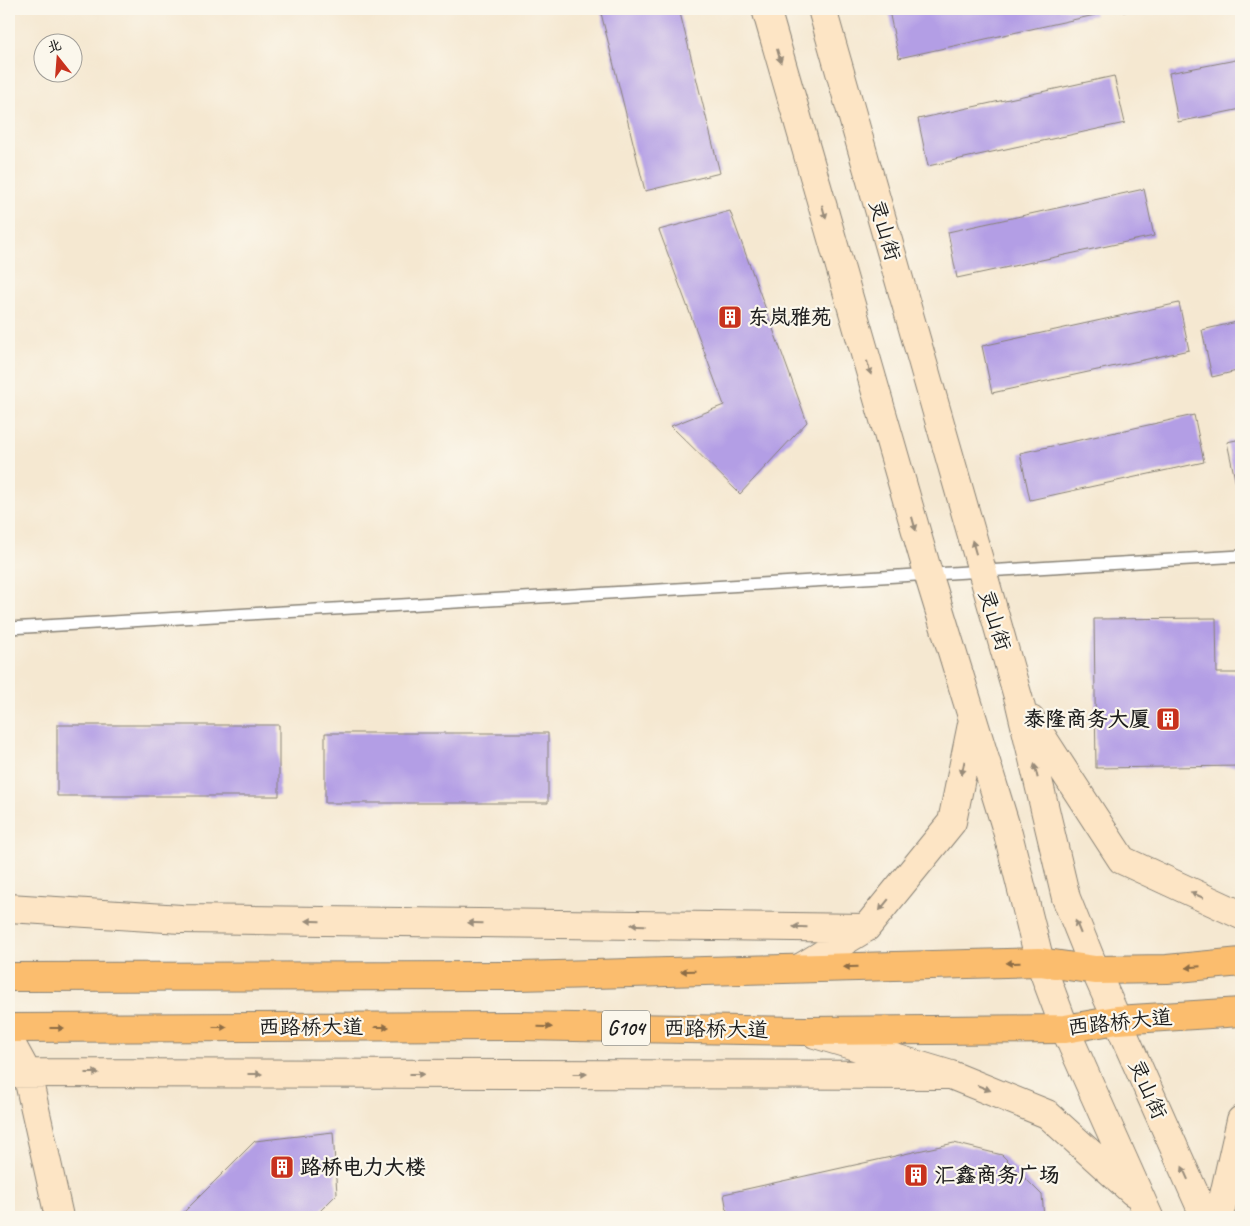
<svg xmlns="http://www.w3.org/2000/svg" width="1250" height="1226" viewBox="0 0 1250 1226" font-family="Caveat,'LXGW WenKai TC',sans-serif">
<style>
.building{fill:#b39ee5}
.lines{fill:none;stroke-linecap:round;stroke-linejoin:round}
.lane-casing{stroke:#888276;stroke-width:14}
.secondary-casing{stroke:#888276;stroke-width:30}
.primary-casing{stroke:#888276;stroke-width:30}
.lane{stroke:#fff;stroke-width:11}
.secondary{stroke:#fde5c5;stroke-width:28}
.primary{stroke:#fbbd6e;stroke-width:28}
.oneway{fill:#988b79}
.oneway2{fill:#8c6c45}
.labels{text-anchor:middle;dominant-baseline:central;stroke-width:4.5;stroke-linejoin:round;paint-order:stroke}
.shield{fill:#fbf7ec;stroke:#5f5e5a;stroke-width:1}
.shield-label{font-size:20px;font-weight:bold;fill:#1c1c1c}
.street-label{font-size:21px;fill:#1c1c1c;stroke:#fbf7ec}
.poi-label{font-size:21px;font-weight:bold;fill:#1c1c1c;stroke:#fbf7ec;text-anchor:start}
</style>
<rect width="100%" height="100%" fill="#fbf7ec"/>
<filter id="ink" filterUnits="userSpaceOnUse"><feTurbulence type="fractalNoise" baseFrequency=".02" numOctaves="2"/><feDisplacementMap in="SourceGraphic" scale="10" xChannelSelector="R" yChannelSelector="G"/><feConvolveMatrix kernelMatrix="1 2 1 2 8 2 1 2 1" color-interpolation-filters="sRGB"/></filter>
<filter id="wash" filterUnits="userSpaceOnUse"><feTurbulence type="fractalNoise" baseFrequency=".0096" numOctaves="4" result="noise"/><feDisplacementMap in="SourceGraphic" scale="20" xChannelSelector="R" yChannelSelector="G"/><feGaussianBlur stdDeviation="1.12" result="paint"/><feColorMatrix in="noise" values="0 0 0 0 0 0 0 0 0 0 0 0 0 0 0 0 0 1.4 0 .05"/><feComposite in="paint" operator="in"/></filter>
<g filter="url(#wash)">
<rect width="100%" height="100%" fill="#f5e8d1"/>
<g id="blocks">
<path class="building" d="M600 9H679L720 173 645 191Z
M899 9H1093L1095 15 899 58 889 11Z
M1122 9H1136L1137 10 1123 12Z
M1241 59V109L1178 122 1169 73Z
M1114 76 1125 123 928 166 918 119Z
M1144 189 1154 236 957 278 948 232Z
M730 211 807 422 740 494 671 426 724 405 659 230Z
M1179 303 1189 350 992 393 982 346Z
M1241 321V370L1212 377 1202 330Z
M1194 415 1204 462 1030 500 1020 453Z
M1241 439V488L1237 489 1227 442Z
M1216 618 1217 673H1241V766L1096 768 1094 619Z
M57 725H279V796H57Z
M325 733H548V803H325Z
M333 1132 337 1194 314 1217H179L255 1141Z
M954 1143 1002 1155 1042 1195 1044 1217H728L724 1194Z"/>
</g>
</g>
<g filter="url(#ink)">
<use href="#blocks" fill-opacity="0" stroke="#888276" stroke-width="1"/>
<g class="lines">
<g class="lane-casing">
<path id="lane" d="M9 628 1241 556"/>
</g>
<g class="secondary-casing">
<path id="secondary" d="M766 9 928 573 1008 834 1040 962 1065 1029 1149 1217
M822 9 1020 704 1066 898 1095 970 1205 1217
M1031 720 1122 860 1241 915
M9 908 181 919 866 928
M800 968 866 928 952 822 972 724
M815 1034 951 1075 1047 1114 1133 1192
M9 1040 27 1073 59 1217
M9 1073 951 1075
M1219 1217 1241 1120"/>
</g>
<g class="primary-casing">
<path id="primary" d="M9 977 519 976 1040 962 1095 970 1167 969 1241 962
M9 1028 518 1026 804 1031 1065 1029 1117 1020 1241 1012"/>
</g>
<use href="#lane" class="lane"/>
<use href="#secondary" class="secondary"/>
<use href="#primary" class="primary"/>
</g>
<defs><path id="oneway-solid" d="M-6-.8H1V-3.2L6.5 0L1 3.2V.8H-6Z" transform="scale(1.25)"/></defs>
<g class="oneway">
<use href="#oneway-solid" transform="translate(779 56) rotate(74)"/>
<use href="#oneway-solid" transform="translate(824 212) rotate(74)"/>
<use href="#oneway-solid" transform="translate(869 368) rotate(74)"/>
<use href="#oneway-solid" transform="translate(914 524) rotate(74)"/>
<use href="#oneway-solid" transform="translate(974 547) rotate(-106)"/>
<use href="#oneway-solid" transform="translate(963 768) rotate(102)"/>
<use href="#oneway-solid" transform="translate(1036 771) rotate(-103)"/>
<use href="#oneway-solid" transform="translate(1197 895) rotate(-155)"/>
<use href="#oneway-solid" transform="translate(884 905) rotate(129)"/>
<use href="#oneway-solid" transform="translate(313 921) rotate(-179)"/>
<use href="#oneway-solid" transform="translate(475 923) rotate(-179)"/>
<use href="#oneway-solid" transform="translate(638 925) rotate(-179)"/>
<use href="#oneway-solid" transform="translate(800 927) rotate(-179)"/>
<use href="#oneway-solid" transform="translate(1078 927) rotate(-112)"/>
<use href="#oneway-solid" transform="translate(92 1073)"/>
<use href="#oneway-solid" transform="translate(255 1074)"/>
<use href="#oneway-solid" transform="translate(417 1074)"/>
<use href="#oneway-solid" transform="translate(580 1074)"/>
<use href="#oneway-solid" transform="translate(984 1088) rotate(22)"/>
<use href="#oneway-solid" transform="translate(1185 1173) rotate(-114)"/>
</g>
<g class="oneway2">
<use href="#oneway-solid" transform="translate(1013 963) rotate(179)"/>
<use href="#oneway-solid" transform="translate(851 967) rotate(179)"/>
<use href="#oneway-solid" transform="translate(1193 967) rotate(175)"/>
<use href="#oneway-solid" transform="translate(688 971) rotate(178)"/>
<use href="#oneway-solid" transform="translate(220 1027)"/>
<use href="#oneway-solid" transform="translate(382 1027)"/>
<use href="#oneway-solid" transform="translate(545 1027) rotate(1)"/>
<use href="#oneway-solid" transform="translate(57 1028)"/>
</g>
</g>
<defs>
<g id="building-square" transform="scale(1.25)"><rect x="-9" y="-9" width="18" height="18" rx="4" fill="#c8321e" stroke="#fbf7ec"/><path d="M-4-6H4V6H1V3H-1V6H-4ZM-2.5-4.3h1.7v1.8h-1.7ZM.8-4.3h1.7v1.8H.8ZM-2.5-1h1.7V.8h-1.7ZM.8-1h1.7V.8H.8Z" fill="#fff"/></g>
</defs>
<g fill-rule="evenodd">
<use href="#building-square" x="730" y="317"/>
<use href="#building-square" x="1168" y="719"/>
<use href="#building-square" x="282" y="1167"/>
<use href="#building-square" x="916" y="1175"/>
</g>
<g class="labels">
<rect class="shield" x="602" y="1010.5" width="48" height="35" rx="4"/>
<g class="shield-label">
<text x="626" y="1028">G104</text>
</g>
<g class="street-label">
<text transform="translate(885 230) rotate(74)">灵山街</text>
<text transform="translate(995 620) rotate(73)">灵山街</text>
<text transform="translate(1120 1022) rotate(-6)">西路桥大道</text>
<text x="311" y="1027">西路桥大道</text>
<text transform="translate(716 1029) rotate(1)">西路桥大道</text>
<text transform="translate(1148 1089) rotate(66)">灵山街</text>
</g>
<g class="poi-label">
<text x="748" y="317">东岚雅苑</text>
<text x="1150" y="719" text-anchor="end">泰隆商务大厦</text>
<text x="300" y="1167">路桥电力大楼</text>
<text x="934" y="1175">汇鑫商务广场</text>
</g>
</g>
<rect width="1250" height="1226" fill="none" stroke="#fbf7ec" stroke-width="30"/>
<g transform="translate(58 58) rotate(343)"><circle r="24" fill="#fbf7ec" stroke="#a29f99"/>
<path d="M0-4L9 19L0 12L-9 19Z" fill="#c8321e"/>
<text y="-8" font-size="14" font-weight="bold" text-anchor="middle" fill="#1c1c1c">北</text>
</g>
</svg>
